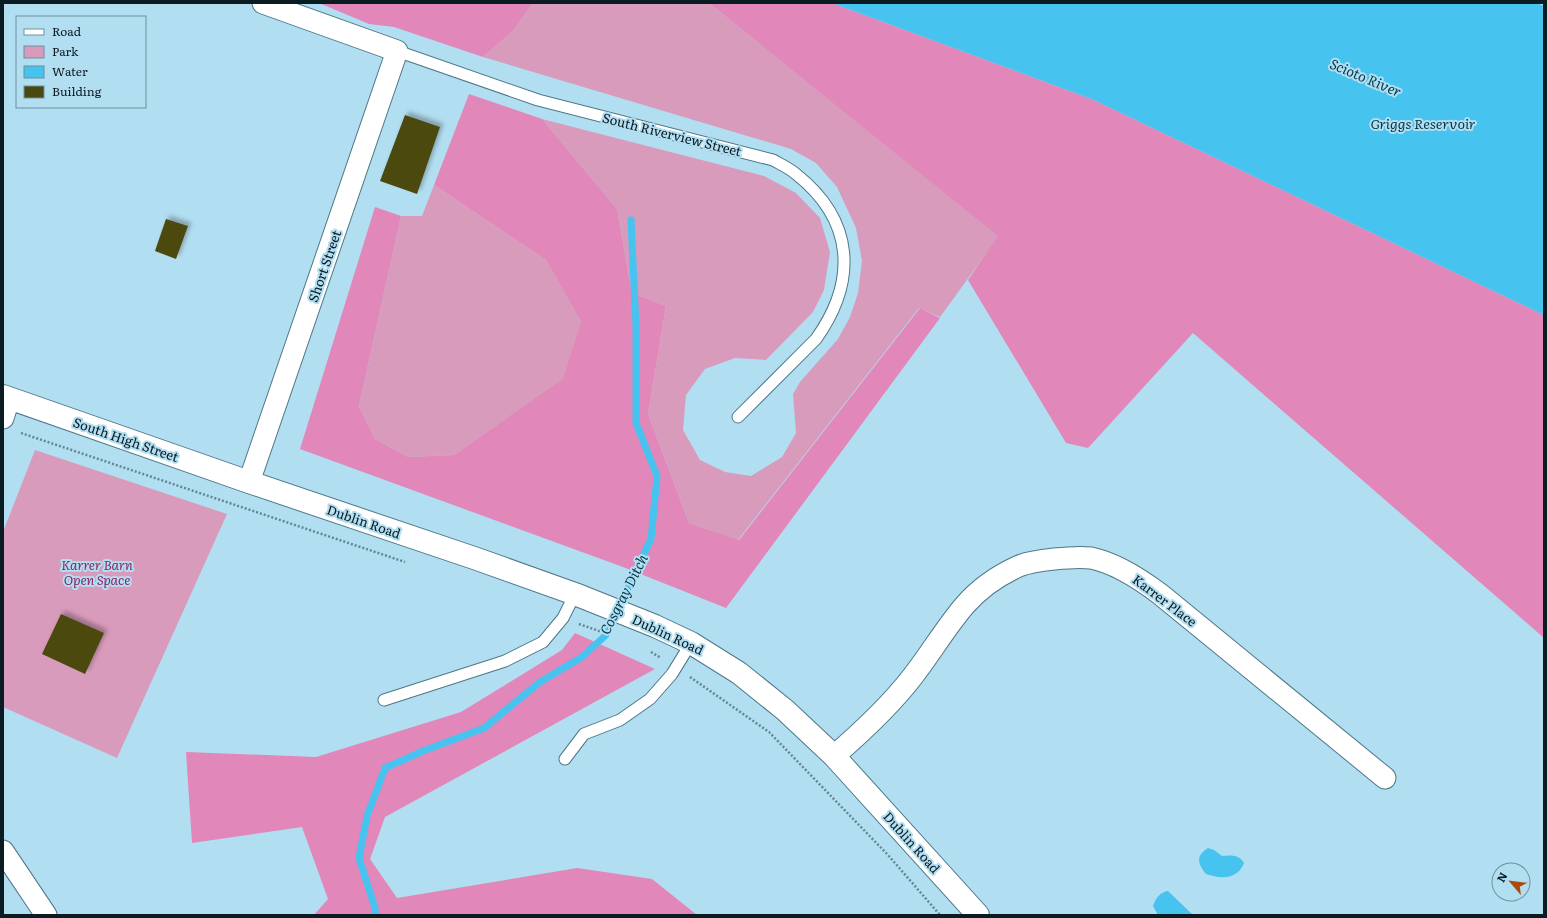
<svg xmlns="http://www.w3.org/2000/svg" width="1547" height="918" viewBox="0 0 1547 918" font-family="Literata,serif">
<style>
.green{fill:#d99bbc}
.forest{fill:#e187b9}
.water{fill:#46c3ef}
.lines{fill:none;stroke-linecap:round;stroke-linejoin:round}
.stream{stroke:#46c3ef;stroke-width:7}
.building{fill:#4b480f;filter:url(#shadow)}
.service-casing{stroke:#4d7788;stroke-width:13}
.minor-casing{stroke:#4d7788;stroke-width:23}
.secondary-casing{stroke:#4d7788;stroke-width:24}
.path{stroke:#658593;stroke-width:2.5;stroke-dasharray:2 2;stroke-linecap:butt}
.service{stroke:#fff;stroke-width:11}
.minor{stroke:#fff;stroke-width:21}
.secondary{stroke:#fff;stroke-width:22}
.labels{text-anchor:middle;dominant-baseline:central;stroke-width:4;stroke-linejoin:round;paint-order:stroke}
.street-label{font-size:13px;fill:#0a1b22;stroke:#b2def1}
.park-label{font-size:13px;font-style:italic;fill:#8d2567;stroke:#b2def1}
.water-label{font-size:14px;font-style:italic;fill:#00384a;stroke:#b2def1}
</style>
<defs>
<filter id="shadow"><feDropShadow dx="3.5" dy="-3.5" stdDeviation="2" flood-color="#0004"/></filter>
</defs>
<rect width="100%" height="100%" fill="#b2def1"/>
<path class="green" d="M533 3H709L999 236 940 317 919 308 738 540 689 523 648 414 666 306 632 293 617 209 542 119 764 176 796 193 820 218 830 252 824 290 813 312 766 360 735 358 705 369 686 395 683 430 700 460 725 472 751 476 782 457 796 433 793 394 800 382 838 339 850 317 858 293 862 261 856 228 837 187 816 163 791 149 483 57 513 31Z
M434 185 546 260 581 322 564 379 454 455 408 457 375 439 359 406 401 216H422Z
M35 450 227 514 117 758 3 707V532Z"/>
<path class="forest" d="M319 3H533L513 31 483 57 394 27 369 24Z
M709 3H832L1094 100 1544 315V638L1193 333 1088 448 1066 443 968 280 998 236Z
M469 94 542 119 617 209 632 293 666 306 648 414 689 523 739 540 920 308 940 318 726 608 623 567 300 449 375 207 401 216 359 406 375 439 408 457 454 455 563 379 581 322 546 260 434 185Z
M575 633 655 669 385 817 370 859 397 898 577 868 652 879 697 915H314L328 899 302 827 192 843 186 752 316 757 461 712 562 650Z"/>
<path class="water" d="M832 3H1537L1544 6V315L1094 100Z
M1208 848 1214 850 1222 856C1230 855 1240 855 1244 863 1237 880 1221 879 1206 874 1198 864 1195 856 1208 848Z
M1168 891 1193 915H1158L1153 906C1156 898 1160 892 1168 891Z"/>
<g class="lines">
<path class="stream" d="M375 915V908L359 858 367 816 385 768 423 751 484 728 540 682 582 657 606 635 651 539 657 476 636 423V326L631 220"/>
</g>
<path class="building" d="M405 115 440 127 417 194 380 181Z
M166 219 188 226 176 259 155 251Z
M61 614 104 633 85 674 42 654Z"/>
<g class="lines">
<g class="service-casing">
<path id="service" d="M397 51 538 100 773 160C780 164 789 168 796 174 854 220 858 280 816 339L738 417
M384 700 505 661 543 642 563 618 575 594
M565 759 584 734 620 720 650 699 672 674 691 643"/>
</g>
<g class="minor-casing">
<path id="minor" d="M3 418 9 399
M249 482 397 51 263 3
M834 756C863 731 890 706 913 676 931 653 946 627 965 605 979 589 999 575 1019 566 1033 560 1075 556 1091 558 1116 563 1140 579 1160 594L1385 778
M3 851 46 915"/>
</g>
<g class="secondary-casing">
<path id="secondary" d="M3 396 249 482 477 559 575 594 655 626 691 643 739 673 785 710 834 756 978 915"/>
</g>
<path class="path" d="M21 433 405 562
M579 624 602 632
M651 652 661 658
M690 677 769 732 888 855 940 915"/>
<use href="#service" class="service"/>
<use href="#minor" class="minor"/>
<use href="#secondary" class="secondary"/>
</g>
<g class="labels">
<g class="street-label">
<text transform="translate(672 134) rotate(14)">South Riverview Street</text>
<text transform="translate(324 266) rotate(-71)">Short Street</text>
<text transform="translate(126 439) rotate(19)">South High Street</text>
<text transform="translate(364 521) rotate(19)">Dublin Road</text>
<text transform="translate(1165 600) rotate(37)">Karrer Place</text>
<text transform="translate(668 634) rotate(25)">Dublin Road</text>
<text transform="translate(912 842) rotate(48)">Dublin Road</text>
</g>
<g class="park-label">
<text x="97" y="564">Karrer Barn<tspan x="97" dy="15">Open Space</tspan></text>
</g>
<g class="water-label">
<text transform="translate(1366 77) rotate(23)">Scioto River</text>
<text x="1423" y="123">Griggs Reservoir</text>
<text transform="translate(623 594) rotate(-63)">Cosgray Ditch</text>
</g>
</g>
<rect width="1547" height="918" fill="none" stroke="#0a1b22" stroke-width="8"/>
<rect x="16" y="16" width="130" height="92" fill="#b2def1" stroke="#6f909e"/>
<rect x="24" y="29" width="20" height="6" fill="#ffffff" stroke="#6f909e"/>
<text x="52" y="36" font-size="12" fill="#0a1b22">Road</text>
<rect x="24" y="46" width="20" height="12" fill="#d99bbc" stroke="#6f909e"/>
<text x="52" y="56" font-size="12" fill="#0a1b22">Park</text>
<rect x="24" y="66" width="20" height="12" fill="#46c3ef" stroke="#6f909e"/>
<text x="52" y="76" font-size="12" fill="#0a1b22">Water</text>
<rect x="24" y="86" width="20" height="12" fill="#4b480f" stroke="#6f909e"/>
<text x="52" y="96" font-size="12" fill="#0a1b22">Building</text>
<g transform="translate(1511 882) rotate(298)"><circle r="19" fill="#b2def1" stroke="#6f909e"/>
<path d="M0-3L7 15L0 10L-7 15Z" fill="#ac4a0c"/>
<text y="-6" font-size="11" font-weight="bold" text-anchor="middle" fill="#0a1b22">N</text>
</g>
</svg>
